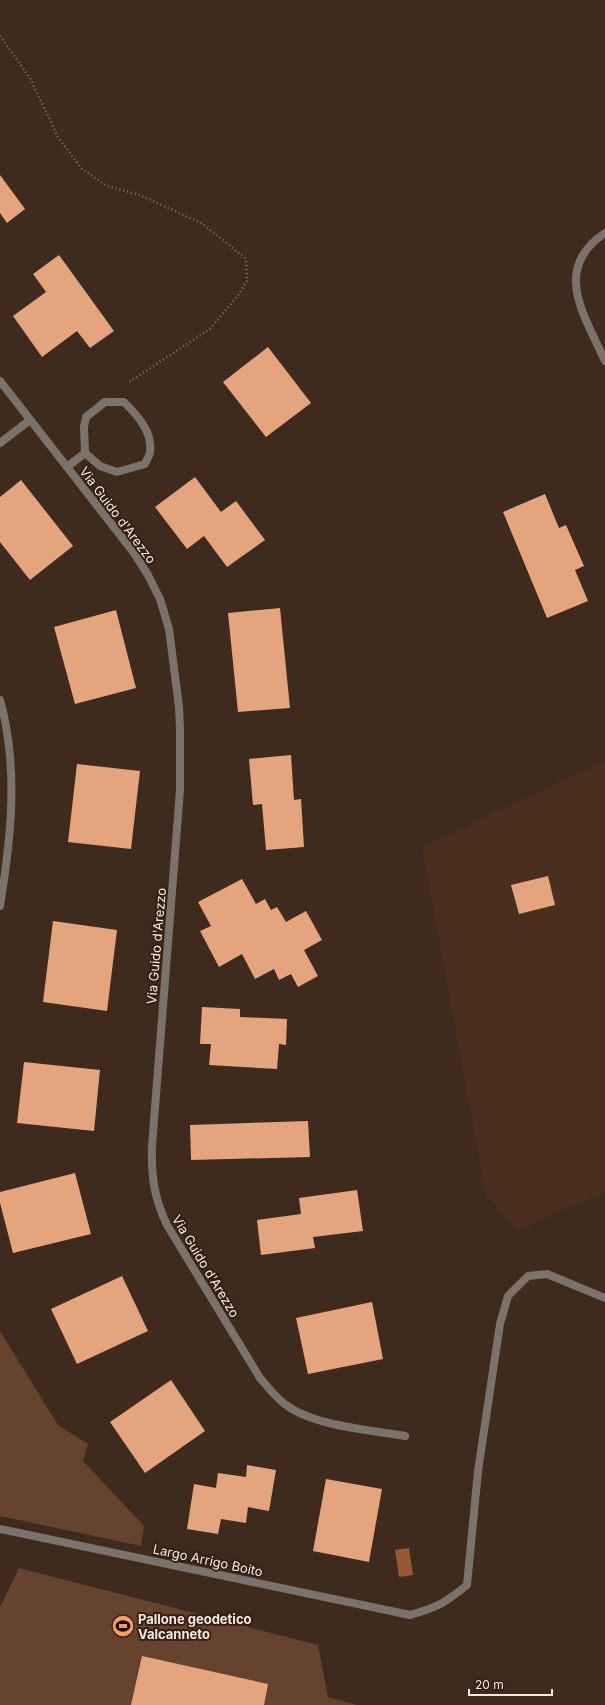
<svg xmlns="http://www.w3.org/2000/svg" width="605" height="1705" viewBox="0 0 605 1705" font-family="Inter,sans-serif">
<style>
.built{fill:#4a2f1f}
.green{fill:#66432e}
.water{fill:#945a36}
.building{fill:#e3a47e}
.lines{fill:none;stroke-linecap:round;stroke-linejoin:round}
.path{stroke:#86746a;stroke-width:2.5;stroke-dasharray:1 3;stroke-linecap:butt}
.lane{stroke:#7c716b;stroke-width:8}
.street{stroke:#7c716b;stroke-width:8}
.labels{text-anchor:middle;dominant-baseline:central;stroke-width:4;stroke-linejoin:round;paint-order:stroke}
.street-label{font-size:13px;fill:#f6e9e1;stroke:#342014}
.poi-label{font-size:13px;font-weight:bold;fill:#f6e9e1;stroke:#342014;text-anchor:start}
</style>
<rect width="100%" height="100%" fill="#3f2a1e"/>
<path class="built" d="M605 761V1193L518 1230 486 1196 422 847Z"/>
<path class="green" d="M0 1331 58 1425 88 1444 83 1461 144 1526 141 1546 0 1516Z
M19 1568 318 1645 328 1697 357 1705H0V1607Z"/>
<path class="water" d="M409 1548 413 1575 399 1577 395 1550Z"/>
<path class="building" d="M0 175 25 209 7 223 0 213Z
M59 255 114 331 90 348 77 331 42 357 13 316 46 292 33 274Z
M268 347 311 403 266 437 223 382Z
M195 477 221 512 236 501 265 540 227 567 204 536 187 549 155 507Z
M21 480 73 546 30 580 0 542V497Z
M545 494 559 528 566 525 584 566 575 570 588 601 547 618 503 512Z
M280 608 290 708 238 712 228 613Z
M116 610 136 688 75 704 54 627Z
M291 755 294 800 301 799 304 847 266 850 262 804 253 805 249 759Z
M77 764 140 771 131 849 68 842Z
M548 876 555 905 519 914 511 885Z
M242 879 256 904 265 899 271 910 277 907 286 922 306 911 322 940 304 950 318 976 298 987 291 974 279 980 274 969 255 979 242 954 219 967 200 931 211 926 198 902Z
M53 921 117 930 107 1011 43 1002Z
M202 1007 240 1009V1017L287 1019 286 1045 279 1044 277 1069 209 1065 211 1044H200Z
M24 1062 100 1070 94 1131 17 1123Z
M308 1121 310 1157 191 1160 190 1125Z
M75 1173 91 1234 13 1253 0 1203V1192Z
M357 1190 363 1231 313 1237 315 1248 261 1255 257 1220 301 1214 299 1198Z
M122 1276 148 1331 77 1364 51 1309Z
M372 1302 383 1359 308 1374 296 1318Z
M171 1380 205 1431 145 1473 110 1422Z
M247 1465 276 1470 269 1511 248 1507 246 1523 221 1519 218 1534 187 1529 194 1484 216 1488 218 1473 246 1477Z
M326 1479 382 1489 369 1562 313 1551Z
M142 1656 268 1684 264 1705H131Z"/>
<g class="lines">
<path class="path" d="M0 36 30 78 58 137 82 169 107 186 140 195 203 224 246 259 247 281 239 294 210 329 129 382V384"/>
<path class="lane" d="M105 402H124C137 415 153 432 150 452 150 456 146 460 145 464L117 472 100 466 85 453 84 427 86 417Z
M67 467 85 453
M410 1615C438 1607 445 1603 467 1585L478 1471 500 1324 508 1296 528 1276 547 1274 605 1298"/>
<path class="street" d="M605 233C551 269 585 316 605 361
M0 381 134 553 148 575 160 599 169 629 179 707 180 729V790L152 1146C151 1175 154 1198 167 1225L260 1378C268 1387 276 1398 286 1405 314 1426 371 1430 405 1436
M0 443 30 420
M0 700C19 767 11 839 0 906
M0 1529 410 1615"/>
</g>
<defs>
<g id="stadium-disc" transform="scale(1.15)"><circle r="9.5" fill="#ff9b5b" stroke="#342014"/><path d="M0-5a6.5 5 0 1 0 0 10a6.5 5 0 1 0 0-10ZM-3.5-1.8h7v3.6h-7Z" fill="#111"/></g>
</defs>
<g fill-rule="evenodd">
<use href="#stadium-disc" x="123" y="1626"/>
</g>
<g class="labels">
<g class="street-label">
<text transform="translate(118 515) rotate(53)">Via Guido d'Arezzo</text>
<text transform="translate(156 946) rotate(-85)">Via Guido d'Arezzo</text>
<text transform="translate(206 1266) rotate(59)">Via Guido d'Arezzo</text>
<text transform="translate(208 1560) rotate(12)">Largo Arrigo Boito</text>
</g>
<g class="poi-label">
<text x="138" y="1619">Pallone geodetico<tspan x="138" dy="15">Valcanneto</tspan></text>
</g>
</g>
<path d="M469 1689v6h83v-6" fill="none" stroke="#f6e9e1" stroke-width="2"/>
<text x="475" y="1689" font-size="12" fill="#f6e9e1" stroke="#342014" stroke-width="3" paint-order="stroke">20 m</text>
</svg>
